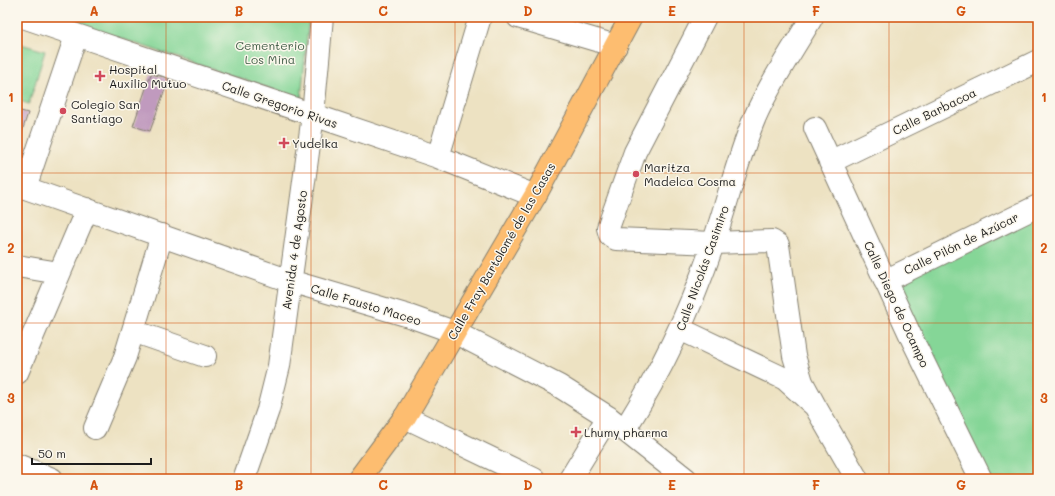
<svg xmlns="http://www.w3.org/2000/svg" width="1055" height="496" viewBox="0 0 1055 496" font-family="Mali,sans-serif">
<style>
.green{fill:#85d697;stroke:#50795a}
.building{fill:#c09abe}
.lines{fill:none;stroke-linecap:round;stroke-linejoin:round}
.minor-casing{stroke:#847f6f;stroke-width:24}
.major-casing{stroke:#847f6f;stroke-width:24}
.minor{stroke:#fff;stroke-width:22}
.major{stroke:#fdbd6f;stroke-width:22}
.grid{fill:none;stroke:#d4530e;stroke-width:1;stroke-opacity:0.55}
.poi-dot{fill:#d1495b;stroke:#fbf7ec;stroke-width:1.5}
.labels{text-anchor:middle;dominant-baseline:central;stroke-width:3;stroke-linejoin:round;paint-order:stroke}
.park-label{font-size:12px;fill:#415d47;stroke:#fbf7ec}
.poi-label{font-size:12px;fill:#1c1c1c;stroke:#fbf7ec;text-anchor:start}
.street-label{font-size:12px;fill:#1c1c1c;stroke:#fbf7ec}
.neatline{fill:none;stroke:#d4530e;stroke-width:1.5}
.grid-label{font-size:13px;text-anchor:middle;font-weight:bold;fill:#d4530e}
</style>
<rect width="100%" height="100%" fill="#fbf7ec"/>
<filter id="ink" filterUnits="userSpaceOnUse"><feTurbulence type="fractalNoise" baseFrequency=".025" numOctaves="2"/><feDisplacementMap in="SourceGraphic" scale="8" xChannelSelector="R" yChannelSelector="G"/><feConvolveMatrix kernelMatrix="1 2 1 2 8 2 1 2 1" color-interpolation-filters="sRGB"/></filter>
<filter id="wash" filterUnits="userSpaceOnUse"><feTurbulence type="fractalNoise" baseFrequency=".012" numOctaves="4" result="noise"/><feDisplacementMap in="SourceGraphic" scale="16" xChannelSelector="R" yChannelSelector="G"/><feGaussianBlur stdDeviation="0.9" result="paint"/><feColorMatrix in="noise" values="0 0 0 0 0 0 0 0 0 0 0 0 0 0 0 0 0 1.4 0 .05"/><feComposite in="paint" operator="in"/></filter>
<g filter="url(#wash)">
<rect width="100%" height="100%" fill="#ede2c2"/>
<path class="green" d="M57 17H309L301 99Z
M17 43 45 51 29 104 17 100Z
M1038 213V479H990L894 281Z"/>
<g id="blocks">
<path class="building" d="M151 74 169 78 150 131 133 126Z
M17 110 28 113 17 147Z"/>
</g>
</g>
<g filter="url(#ink)">
<use href="#blocks" fill-opacity="0" stroke="#847f6f" stroke-width="1"/>
<g class="lines">
<g class="minor-casing">
<path id="minor" d="M23 17 438 157 535 196
M518 17 616 46
M705 17 635 152 608 228 610 235 616 239 714 243 772 241 778 245 794 356 802 382 815 406
M815 128 913 341 981 479
M438 157 480 17
M830 162 1038 61
M17 185 290 281 409 316 454 332 559 386 608 417 686 479
M25 188 76 36
M17 266 59 273
M885 281 1038 206
M680 329 785 379 815 406 857 479
M133 331 205 356
M17 373 87 209
M405 417 534 479
M95 428 125 357 162 235
M625 429C662 370 692 307 714 241 728 200 738 157 755 117 770 82 793 50 812 17
M17 465 52 479
M244 479 268 410 279 366 313 115 322 17
M570 479 608 417"/>
</g>
<g class="major-casing">
<path id="major" d="M359 479 405 417 535 196 631 17"/>
</g>
<use href="#minor" class="minor"/>
<use href="#major" class="major"/>
</g>
</g>
<path class="grid" d="M166 17V479M311 17V479M455 17V479M600 17V479M744 17V479M889 17V479M17 173H1038M17 323H1038"/>
<g class="poi-dot">
<path d="M98 70h4v4h4v4h-4v4h-4v-4h-4v-4h4z"/>
<circle cx="63" cy="111" r="4"/>
<path d="M282 137h4v4h4v4h-4v4h-4v-4h-4v-4h4z"/>
<circle cx="636" cy="174" r="4"/>
<path d="M574 426h4v4h4v4h-4v4h-4v-4h-4v-4h4z"/>
</g>
<g class="labels">
<g class="park-label">
<text x="270" y="45">Cementerio<tspan x="270" dy="14">Los Mina</tspan></text>
</g>
<g class="poi-label">
<text x="109" y="69">Hospital<tspan x="109" dy="14">Auxilio Mutuo</tspan></text>
<text x="71" y="104">Colegio San<tspan x="71" dy="14">Santiago</tspan></text>
<text x="292" y="143">Yudelka</text>
<text x="644" y="167">Maritza<tspan x="644" dy="14">Madelca Cosma</tspan></text>
<text x="584" y="432">Lhumy pharma</text>
</g>
<g class="street-label">
<text transform="translate(280 104) rotate(19)">Calle Gregorio Rivas</text>
<text transform="translate(934 111) rotate(-26)">Calle Barbacoa</text>
<text transform="translate(961 243) rotate(-26)">Calle Pilón de Azúcar</text>
<text transform="translate(294 250) rotate(-82)">Avenida 4 de Agosto</text>
<text transform="translate(501 251) rotate(-60)">Calle Fray Bartolomé de las Casas</text>
<text transform="translate(702 268) rotate(-70)">Calle Nicolás Casimiro</text>
<text transform="translate(366 304) rotate(17)">Calle Fausto Maceo</text>
<text transform="translate(897 304) rotate(65)">Calle Diego de Ocampo</text>
</g>
</g>
<rect width="1055" height="496" fill="none" stroke="#fbf7ec" stroke-width="44"/>
<path d="M32 458v6h119v-6" fill="none" stroke="#1c1c1c" stroke-width="2"/>
<text x="38" y="458" font-size="12" fill="#1c1c1c" stroke="#fbf7ec" stroke-width="3" paint-order="stroke">50 m</text>
<rect x="22" y="22" width="1011" height="452" class="neatline"/>
<g class="grid-label">
<text x="94" y="16">A</text>
<text x="239" y="16">B</text>
<text x="383" y="16">C</text>
<text x="528" y="16">D</text>
<text x="672" y="16">E</text>
<text x="816" y="16">F</text>
<text x="961" y="16">G</text>
<text x="11" y="102">1</text>
<text x="1044" y="102">1</text>
<text x="11" y="253">2</text>
<text x="1044" y="253">2</text>
<text x="11" y="403">3</text>
<text x="1044" y="403">3</text>
<text x="94" y="490">A</text>
<text x="239" y="490">B</text>
<text x="383" y="490">C</text>
<text x="528" y="490">D</text>
<text x="672" y="490">E</text>
<text x="816" y="490">F</text>
<text x="961" y="490">G</text>
</g>
</svg>
